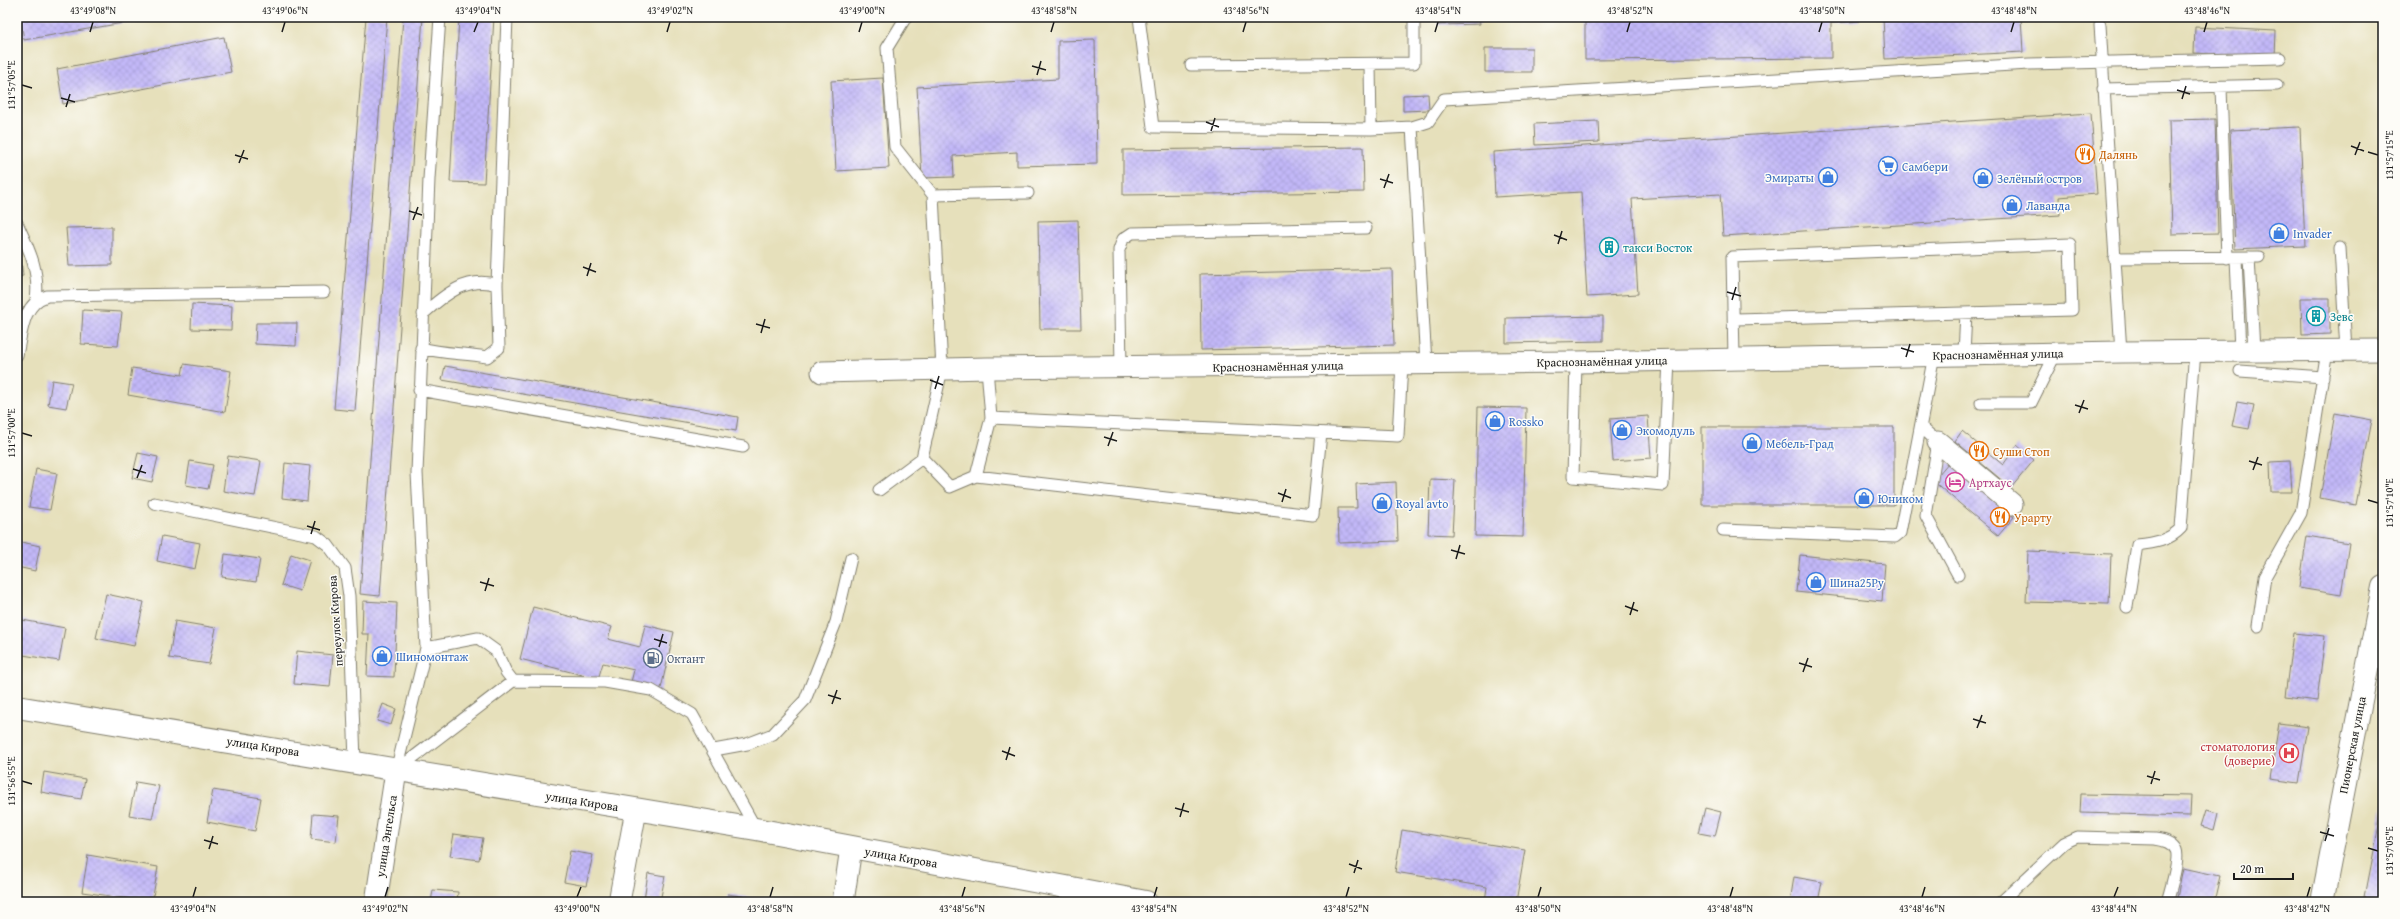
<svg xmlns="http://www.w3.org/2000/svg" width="2400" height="919" viewBox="0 0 2400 919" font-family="'Gentium Book Plus',serif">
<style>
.building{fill:url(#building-cross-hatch)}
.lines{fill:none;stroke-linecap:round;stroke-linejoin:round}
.service-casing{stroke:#817e6c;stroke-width:13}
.minor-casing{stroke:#817e6c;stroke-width:23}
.trunk-casing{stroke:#817e6c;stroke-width:24}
.service{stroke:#fff;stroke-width:11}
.minor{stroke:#fff;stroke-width:21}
.trunk{stroke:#fff;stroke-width:22}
.ticks{fill:none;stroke:#1c1c1c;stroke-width:1.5}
.labels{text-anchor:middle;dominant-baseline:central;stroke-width:3;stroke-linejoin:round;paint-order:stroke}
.food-label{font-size:12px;fill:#c56008;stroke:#fdfcf7;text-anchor:start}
.shop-label{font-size:12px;fill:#366cbe;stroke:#fdfcf7;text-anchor:start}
.culture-label{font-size:12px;fill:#0d838f;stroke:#fdfcf7;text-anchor:start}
.street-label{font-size:12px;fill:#1c1c1c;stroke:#fdfcf7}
.hotel-label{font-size:12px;fill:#b23c85;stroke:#fdfcf7;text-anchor:start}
.service-label{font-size:12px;fill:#4e5e75;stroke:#fdfcf7;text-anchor:start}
.health-label{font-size:12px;fill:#be3a42;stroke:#fdfcf7;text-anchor:end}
.neatline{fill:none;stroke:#1c1c1c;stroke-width:1.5}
.ticks-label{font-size:10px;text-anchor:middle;fill:#1c1c1c}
</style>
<defs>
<pattern id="building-cross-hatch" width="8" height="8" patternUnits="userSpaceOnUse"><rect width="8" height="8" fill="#c2b8f8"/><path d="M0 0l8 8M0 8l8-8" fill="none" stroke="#a69ed4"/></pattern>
</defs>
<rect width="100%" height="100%" fill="#fdfcf7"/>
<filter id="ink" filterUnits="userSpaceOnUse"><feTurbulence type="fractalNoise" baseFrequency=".025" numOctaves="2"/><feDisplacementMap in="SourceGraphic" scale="8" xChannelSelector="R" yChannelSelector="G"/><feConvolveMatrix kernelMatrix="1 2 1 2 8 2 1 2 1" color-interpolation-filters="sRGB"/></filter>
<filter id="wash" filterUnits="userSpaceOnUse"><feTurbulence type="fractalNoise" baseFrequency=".012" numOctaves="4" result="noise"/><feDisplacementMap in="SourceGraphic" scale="16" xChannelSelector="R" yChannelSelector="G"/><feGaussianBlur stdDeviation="0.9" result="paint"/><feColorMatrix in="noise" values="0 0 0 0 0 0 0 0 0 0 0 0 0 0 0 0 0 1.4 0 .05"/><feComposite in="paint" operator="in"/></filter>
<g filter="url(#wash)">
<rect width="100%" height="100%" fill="#e6e0bb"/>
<g id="blocks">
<path class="building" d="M20 17H152V18L24 40Z
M366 17H387L355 411 334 409Z
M403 17H423L380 596 360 594Z
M459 17H494L484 183 450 182Z
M1438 17H1479L1480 24 1438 25Z
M1585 17H1859V21L1831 23V58L1585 60Z
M1883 17H2021L2023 52 1885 59Z
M2195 27 2276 31 2275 57 2194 53Z
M224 37 231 72 63 104 57 69Z
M1095 40 1097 164 1017 166V152L953 156 954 177 922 178 917 87 1058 79V41Z
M1485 48H1532V72H1485Z
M883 78 889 168 836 171 831 81Z
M1428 94 1429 110 1403 111V95Z
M2091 113 2097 194 2059 197 2060 215 1723 236 1720 194 1632 199 1638 294 1587 297 1581 192 1495 197 1493 152Z
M2215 119 2218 233 2172 234 2169 120Z
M1598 121 1599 142 1535 145 1534 124Z
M2300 127 2305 246 2235 249 2230 130Z
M1363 147 1364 192 1123 195V150Z
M1078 220 1081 329H1040L1038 221Z
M112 227V265L69 266 66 228Z
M21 259 23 276 17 277V260Z
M1392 269 1394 345 1201 350 1200 274Z
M2301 298H2330V334L2302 335Z
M192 304 232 306 231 330 191 329Z
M83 310 122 312 118 346 81 344Z
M1603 316V341L1506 343V318Z
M256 323H297L296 346 255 344Z
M184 364 231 371 225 412 128 395 132 368 182 375Z
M445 366 738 417 736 431 442 380Z
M52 380 72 383 66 408 48 405Z
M2237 402 2254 405 2249 429 2232 426Z
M1478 407 1526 408 1523 537 1475 536Z
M2335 413 2372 420 2356 505 2320 498Z
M1648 416 1651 458 1613 461 1610 419Z
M1702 427H1894V505H1702Z
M1962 431 2003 465 2017 445 2034 460 2011 488 1955 441Z
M138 453 158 457 152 482 132 478Z
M228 456 261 461 255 496 223 491Z
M190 461 213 465 208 489 186 485Z
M2290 461 2292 492H2271L2270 462Z
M1949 462 2014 517 1998 536 1933 481Z
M285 463 310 466 307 501 282 498Z
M36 469 57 473 50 510 29 507Z
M1430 479 1455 480 1452 535 1428 534Z
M1396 482 1398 541 1339 543 1338 508H1357L1356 484Z
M162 536 200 543 195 569 157 561Z
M2307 536 2349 543 2341 595 2299 588Z
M17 541 40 546 35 571 17 567Z
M2028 551 2111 554 2109 604 2026 602Z
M225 554 260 559 256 582 222 577Z
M291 554 310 560 300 591 281 585Z
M1800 555 1885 564 1882 601 1796 592Z
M106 594 144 602 134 646 96 638Z
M363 601 397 603 394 677 367 676 369 634H362Z
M533 607 612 627 608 639 640 647 645 625 674 632 659 697 629 690 634 670 603 663 598 679 520 659Z
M17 619 65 628 59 661 17 654Z
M175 621 216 628 209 664 169 658Z
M2293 633 2325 636 2317 701 2285 697Z
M297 651 333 655 330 687 294 684Z
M2382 700H2383V716L2380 715Z
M383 704 396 709 391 725 377 721Z
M2279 723 2308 727 2299 783 2270 779Z
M44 772 85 779 81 799 41 792Z
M136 782 159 786 152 819 129 815Z
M213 790 261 798 255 831 207 822Z
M2081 794 2191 796 2190 816 2080 813Z
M2382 803 2383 902H2364L2379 825Z
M1705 808 1721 812 1715 836 1699 833Z
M2206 810 2218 813 2214 830 2201 826Z
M313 814 339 816 336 842 311 839Z
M1402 830 1525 850 1516 902 1485 901 1487 887 1395 872Z
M454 834 483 838 479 860 450 856Z
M570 851 593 855 586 886 564 882Z
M88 855 158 867 152 902 82 892Z
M2183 868 2220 876 2214 902H2176Z
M648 873 665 876 660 902 644 900Z
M1794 877 1822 882 1818 902H1790Z
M433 890 458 892 457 902H431Z
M728 894 771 901 770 902H726Z"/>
</g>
</g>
<g filter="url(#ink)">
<use href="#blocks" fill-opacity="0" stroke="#817e6c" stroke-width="1"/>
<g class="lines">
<g class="service-casing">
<path id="service" d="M906 17 887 48 895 147 933 195 942 369 922 458
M1139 17 1153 127 1371 129 1412 127
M2100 25 2121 352
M1370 64 1371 129
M1191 65 1414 63V17
M2221 87 2227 258
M2103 89 2277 85
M933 195 1028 193
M17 223C29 249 40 271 36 300
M2340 248 2346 350
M2249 257 2254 351
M2114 258 2259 257
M2236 258 2240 351
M423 314C444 295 468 275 497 285
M421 348C443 354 465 353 487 357L499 348 497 285 507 17
M1964 354 1966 313
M17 355C22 333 22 304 47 296L324 292
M1734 359 1732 257 2070 244 2072 310 1735 319
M1576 362 1573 477 1663 485 1669 360
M1426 363 1412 127 1428 122 1444 99 2029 64 2280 58
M987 368 991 418 976 476 1313 515 1321 433
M1121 368 1119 250 1123 239 1132 233 1366 228
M2240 371 2323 377
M419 390 743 447
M1981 403H2031L2056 353
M991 418 1398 436 1402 364
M1922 428 1938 442 1926 516 1958 575
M879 490 922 458 950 487 976 476
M154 503 316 536 328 545 345 568 349 596 355 761
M1723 530 1895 537 1900 533 1934 355
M2127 607 2137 545C2154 543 2169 541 2181 528L2195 351
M2258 626 2265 577 2301 513 2327 350
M426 648 478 638 496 651 506 672 513 681
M2368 662 2383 664
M714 750 747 744 773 734 805 700 836 622 851 558
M398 769 513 681 605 682 651 690 692 714 756 829
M396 771 426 648 417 473 429 179 440 17
M2001 902 2064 843 2077 837 2155 839C2163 840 2172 842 2176 850 2180 859 2170 891 2167 902"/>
</g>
<g class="minor-casing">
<path id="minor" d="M822 372 987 368 1576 362 2121 352 2383 350
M1938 442 2012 504
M376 902 396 771
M619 902 636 810
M843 902 851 848"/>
</g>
<g class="trunk-casing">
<path id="trunk" d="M17 707 756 829 1146 902
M2322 902 2383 587"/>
</g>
<use href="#service" class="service"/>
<use href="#minor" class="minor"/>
<use href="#trunk" class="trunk"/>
</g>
</g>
<path class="ticks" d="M90 32 93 22M282 32 285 22M474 32 478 22M667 32 670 22M859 32 862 22M1051 32 1054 22M1243 32 1246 22M1435 32 1438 22M1627 32 1630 22M1819 32 1822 22M2011 32 2014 22M2204 32 2207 22M1032 66 1046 70M1037 75 1041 61M22 85 32 88M2177 90 2190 94M61 98 75 102M2182 99 2186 86M66 107 70 94M1206 122 1219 127M1211 131 1215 118M2351 146 2364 151M2368 152 2378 155M235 155 248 159M2355 155 2360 142M239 163 244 150M1380 179 1393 183M1384 188 1389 174M409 211 422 215M413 220 418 207M1554 235 1567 240M1558 244 1562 231M583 267 596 272M587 276 591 263M1727 292 1741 296M1732 300 1736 287M756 324 770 328M761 333 765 319M1901 348 1914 352M1906 357 1910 344M930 380 943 385M935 389 939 376M2075 405 2088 409M2079 413 2084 400M22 433 32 436M1104 437 1117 441M1108 446 1113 432M2249 461 2262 465M133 469 146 473M2253 470 2258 457M137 478 142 465M1278 493 1291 498M2368 500 2378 503M1282 502 1286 489M307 526 320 530M311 534 315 521M1451 550 1465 554M1456 559 1460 545M480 582 494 586M485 591 489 578M1625 606 1638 611M1630 615 1634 602M654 639 667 643M659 647 663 634M1799 663 1812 667M1803 672 1808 658M828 695 841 699M832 704 837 690M1973 719 1986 723M1977 728 1982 715M1002 751 1015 756M1006 760 1010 747M2147 776 2160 780M22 781 32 784M2151 784 2155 771M1175 808 1189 812M1180 817 1184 803M2320 832 2334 836M204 840 218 844M2325 841 2329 828M2368 848 2378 851M209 849 213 836M1349 864 1362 869M1354 873 1358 860M193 897 196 887M385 897 388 887M577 897 581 887M770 897 773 887M962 897 965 887M1154 897 1157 887M1346 897 1349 887M1538 897 1541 887M1730 897 1733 887M1922 897 1925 887M2114 897 2118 887M2307 897 2310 887"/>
<defs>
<g id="restaurant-ring" transform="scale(1)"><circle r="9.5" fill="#fdfcf7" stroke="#e8710a" stroke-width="1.5"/><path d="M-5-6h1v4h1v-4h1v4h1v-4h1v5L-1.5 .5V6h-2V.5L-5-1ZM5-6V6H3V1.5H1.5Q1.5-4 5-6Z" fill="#e8710a"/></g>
<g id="supermarket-ring" transform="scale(1)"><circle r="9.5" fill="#fdfcf7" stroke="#3f7fe0" stroke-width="1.5"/><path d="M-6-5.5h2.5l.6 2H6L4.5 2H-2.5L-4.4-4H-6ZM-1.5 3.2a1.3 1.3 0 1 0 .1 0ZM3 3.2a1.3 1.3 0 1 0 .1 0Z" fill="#3f7fe0"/></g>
<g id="shop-ring" transform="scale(1)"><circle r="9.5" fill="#fdfcf7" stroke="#3f7fe0" stroke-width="1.5"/><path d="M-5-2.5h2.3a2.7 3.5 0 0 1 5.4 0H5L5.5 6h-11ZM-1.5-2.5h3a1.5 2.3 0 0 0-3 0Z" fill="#3f7fe0"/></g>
<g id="building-ring" transform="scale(1)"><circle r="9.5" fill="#fdfcf7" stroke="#0f9aa8" stroke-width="1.5"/><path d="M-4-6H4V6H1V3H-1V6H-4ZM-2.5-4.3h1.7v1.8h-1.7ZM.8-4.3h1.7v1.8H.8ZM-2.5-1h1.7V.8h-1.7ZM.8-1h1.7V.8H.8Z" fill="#0f9aa8"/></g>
<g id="hotel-ring" transform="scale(1)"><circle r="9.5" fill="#fdfcf7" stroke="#d1479c" stroke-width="1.5"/><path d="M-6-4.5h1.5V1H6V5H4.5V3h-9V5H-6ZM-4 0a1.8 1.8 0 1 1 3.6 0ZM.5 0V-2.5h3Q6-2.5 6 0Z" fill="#d1479c"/></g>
<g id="fuel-ring" transform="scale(1)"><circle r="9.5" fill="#fdfcf7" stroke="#5c6f8a" stroke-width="1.5"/><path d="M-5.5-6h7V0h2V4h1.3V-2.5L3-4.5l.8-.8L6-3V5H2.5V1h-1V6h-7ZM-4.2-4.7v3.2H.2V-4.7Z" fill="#5c6f8a"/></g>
<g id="hospital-ring" transform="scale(1)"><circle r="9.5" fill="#fdfcf7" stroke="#e0444e" stroke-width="1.5"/><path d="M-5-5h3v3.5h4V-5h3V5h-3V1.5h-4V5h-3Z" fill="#e0444e"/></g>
</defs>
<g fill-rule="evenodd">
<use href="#restaurant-ring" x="2085" y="154"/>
<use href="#supermarket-ring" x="1888" y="166"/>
<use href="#shop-ring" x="1828" y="177"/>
<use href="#shop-ring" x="1983" y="178"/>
<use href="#shop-ring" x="2012" y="205"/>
<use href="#shop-ring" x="2279" y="233"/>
<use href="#building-ring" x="1609" y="247"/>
<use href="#building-ring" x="2316" y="316"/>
<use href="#shop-ring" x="1495" y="421"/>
<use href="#shop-ring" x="1622" y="430"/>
<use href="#shop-ring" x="1752" y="443"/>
<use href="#restaurant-ring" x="1979" y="451"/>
<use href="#hotel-ring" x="1955" y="482"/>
<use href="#shop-ring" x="1864" y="498"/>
<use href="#shop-ring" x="1382" y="503"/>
<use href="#restaurant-ring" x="2000" y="517"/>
<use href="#shop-ring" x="1816" y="582"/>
<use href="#shop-ring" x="382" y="656"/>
<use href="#fuel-ring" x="653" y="658"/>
<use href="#hospital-ring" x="2289" y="753"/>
</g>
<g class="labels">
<g class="food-label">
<text x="2099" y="154">Далянь</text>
<text x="1993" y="451">Суши Стоп</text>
<text x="2014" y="517">Урарту</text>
</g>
<g class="shop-label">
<text x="1902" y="166">Самбери</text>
<text x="1814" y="177" text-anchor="end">Эмираты</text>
<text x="1997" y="178">Зелёный остров</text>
<text x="2026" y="205">Лаванда</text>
<text x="2293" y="233">Invader</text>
<text x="1509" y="421">Rossko</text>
<text x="1636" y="430">Экомодуль</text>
<text x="1766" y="443">Мебель-Град</text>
<text x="1878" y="498">Юником</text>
<text x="1396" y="503">Royal avto</text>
<text x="1830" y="582">Шина25Ру</text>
<text x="396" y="656">Шиномонтаж</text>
</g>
<g class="culture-label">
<text x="1623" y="247">такси Восток</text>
<text x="2330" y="316">Зевс</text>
</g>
<g class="street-label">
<text transform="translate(1998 354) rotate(-1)">Краснознамённая улица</text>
<text transform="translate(1602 361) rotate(-1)">Краснознамённая улица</text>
<text transform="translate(1278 366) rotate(-1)">Краснознамённая улица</text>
<text transform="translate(335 621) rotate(-94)">переулок Кирова</text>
<text transform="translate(2352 745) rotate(-79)">Пионерская улица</text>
<text transform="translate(263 746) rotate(9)">улица Кирова</text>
<text transform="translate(582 801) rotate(9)">улица Кирова</text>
<text transform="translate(386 836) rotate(-81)">улица Энгельса</text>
<text transform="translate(901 857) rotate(10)">улица Кирова</text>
</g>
<g class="hotel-label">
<text x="1969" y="482">Артхаус</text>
</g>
<g class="service-label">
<text x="667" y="658">Октант</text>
</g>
<g class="health-label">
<text x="2275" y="746">стоматология<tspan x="2275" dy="14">(доверие)</tspan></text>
</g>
</g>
<rect width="2400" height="919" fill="none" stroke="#fdfcf7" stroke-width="44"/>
<path d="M2234 873v6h59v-6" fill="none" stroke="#1c1c1c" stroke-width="2"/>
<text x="2240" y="873" font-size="12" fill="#1c1c1c" stroke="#fdfcf7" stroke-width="3" paint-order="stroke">20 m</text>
<rect x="22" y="22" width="2356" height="875" class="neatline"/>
<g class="ticks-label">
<text x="93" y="14">43°49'08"N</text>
<text x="285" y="14">43°49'06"N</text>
<text x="478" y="14">43°49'04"N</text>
<text x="670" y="14">43°49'02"N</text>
<text x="862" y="14">43°49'00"N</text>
<text x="1054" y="14">43°48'58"N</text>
<text x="1246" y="14">43°48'56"N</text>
<text x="1438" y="14">43°48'54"N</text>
<text x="1630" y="14">43°48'52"N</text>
<text x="1822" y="14">43°48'50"N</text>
<text x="2014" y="14">43°48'48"N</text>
<text x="2207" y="14">43°48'46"N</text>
<text transform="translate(11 85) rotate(-90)" y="4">131°57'05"E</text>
<text transform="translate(2389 155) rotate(-90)" y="4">131°57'15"E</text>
<text transform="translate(11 433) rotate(-90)" y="4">131°57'00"E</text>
<text transform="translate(2389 503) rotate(-90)" y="4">131°57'10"E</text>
<text transform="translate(11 781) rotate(-90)" y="4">131°56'55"E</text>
<text transform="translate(2389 851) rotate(-90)" y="4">131°57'05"E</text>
<text x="193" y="912">43°49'04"N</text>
<text x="385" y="912">43°49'02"N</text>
<text x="577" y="912">43°49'00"N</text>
<text x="770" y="912">43°48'58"N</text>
<text x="962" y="912">43°48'56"N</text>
<text x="1154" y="912">43°48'54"N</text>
<text x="1346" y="912">43°48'52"N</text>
<text x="1538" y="912">43°48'50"N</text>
<text x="1730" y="912">43°48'48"N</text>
<text x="1922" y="912">43°48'46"N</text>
<text x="2114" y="912">43°48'44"N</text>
<text x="2307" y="912">43°48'42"N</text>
</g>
</svg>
